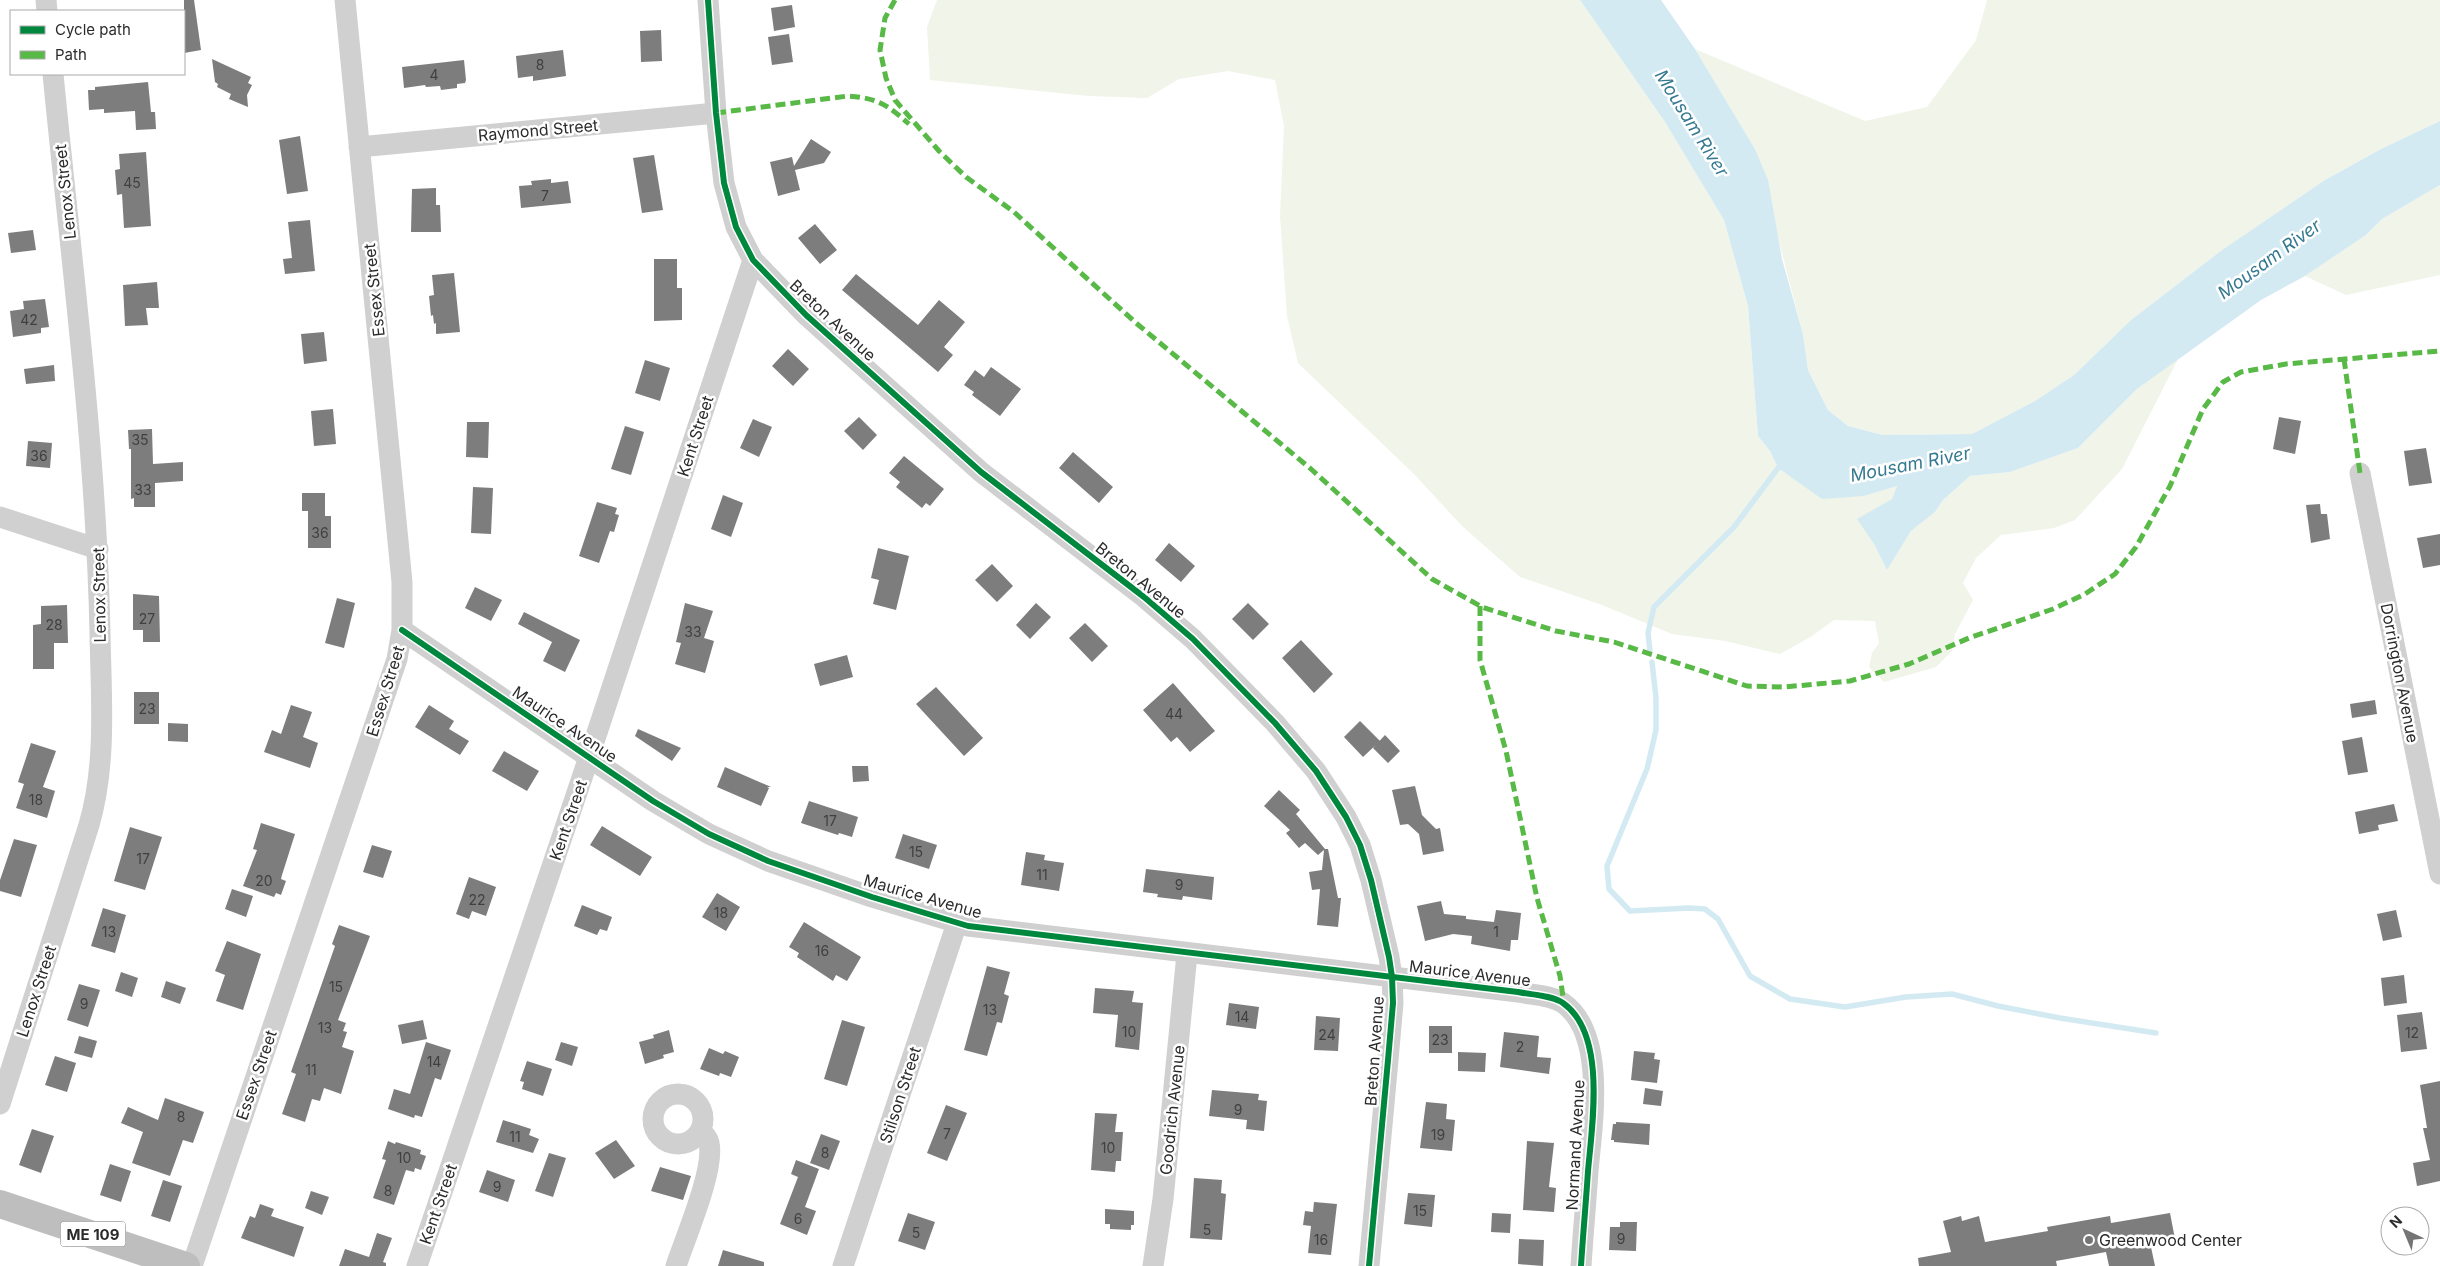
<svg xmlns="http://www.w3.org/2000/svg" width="2440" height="1266" viewBox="0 0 2440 1266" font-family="Inter,sans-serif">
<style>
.green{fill:#f0f4e9}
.water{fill:#d4eaf2}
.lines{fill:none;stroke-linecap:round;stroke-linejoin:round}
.stream{stroke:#d4eaf2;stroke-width:5.5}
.building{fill:#7d7d7d}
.street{stroke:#d0d0d0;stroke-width:21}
.highway{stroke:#bebebe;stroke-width:28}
.quiet{stroke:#58b947;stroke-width:5;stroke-dasharray:10 5;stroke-linecap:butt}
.cycleway-casing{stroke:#fff;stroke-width:9}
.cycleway{stroke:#00873e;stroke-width:6}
.poi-dot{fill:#757575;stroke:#fff;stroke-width:2}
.labels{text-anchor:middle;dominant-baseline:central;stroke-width:5;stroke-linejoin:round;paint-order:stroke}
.number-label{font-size:14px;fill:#404040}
.shield{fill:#fff;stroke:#6b6b6b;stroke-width:1}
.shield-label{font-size:15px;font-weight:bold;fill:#2b2b2b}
.street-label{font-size:16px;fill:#2b2b2b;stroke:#fff}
.poi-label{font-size:16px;fill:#2b2b2b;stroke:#fff;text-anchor:start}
.water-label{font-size:18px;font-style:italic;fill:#367a91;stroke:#fff}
</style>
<rect width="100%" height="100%" fill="#fff"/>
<path class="green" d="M937 0H1580L1665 122 1724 220 1748 306 1758 436 1770 451 1778 468 1791 477 1864 496 1897 486 1892 499 1858 519 1874 544 1887 570 1911 531 1935 512 1943 500 1970 476 2010 472 2078 448 2137 389 2178 359 2122 469 2075 520 2054 528 2001 535 1976 558 1963 583 1973 600 1955 634 1952 651 1936 667 1884 682 1869 667 1872 653 1879 643 1875 621 1834 620 1812 636 1780 654 1725 641 1672 634 1602 605 1520 577 1462 526 1414 474 1298 363 1287 316 1280 216 1284 126 1275 80 1228 71 1179 79 1147 98 1089 96 930 80 927 27Z
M1987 0H2440V121L2381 149 2325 180 2222 250 2131 320 2074 375 2035 401 1972 434 1883 435 1848 426 1828 410 1808 370 1803 334 1755 149 1695 49 1865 121 1927 107 1976 40Z
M2440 185V275L2346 295 2305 276 2366 235 2382 219Z"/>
<path class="water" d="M1580 0H1661L1695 49 1755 149 1768 180 1782 259 1803 334 1808 370 1828 410 1848 426 1883 435 1972 434 2035 401 2074 375 2131 320 2222 250 2325 180 2381 149 2440 121V185L2382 219 2366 235 2305 276 2261 300 2137 389 2078 448 2010 472 1970 476 1943 500 1935 512 1911 531 1887 570 1874 544 1857 519 1892 499 1897 486 1864 496 1822 499 1778 468 1770 451 1758 436 1748 306 1724 220 1665 122Z"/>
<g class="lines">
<path class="stream" d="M1650 651 1648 633 1654 607 1734 527 1778 468 1785 464
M1652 662 1656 698V730L1647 769 1607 866 1609 889 1630 911 1689 908 1705 909 1718 919 1750 976 1790 999 1845 1007 1906 997 1952 994 1998 1006 2060 1018 2156 1033"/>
</g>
<path class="building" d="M184 0H194L201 50 184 53Z
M792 5 795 27 774 31 771 8Z
M661 30 662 61 641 62 640 31Z
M789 34 793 62 772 65 768 37Z
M563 50 566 76 533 81V76L518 78 516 56Z
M212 59 251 77 248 83 252 85 247 95 248 107 229 99 231 94 217 87 218 84 215 82Z
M464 60 466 80 465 83 457 84V88L441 90 440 86 426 87 425 85 404 88 402 67Z
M148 82 151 112H155L156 129 136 130 135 111 104 113V109L89 110 88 90H95V87Z
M300 136 308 191 287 194 279 140Z
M811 139 831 152 824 163 795 170 800 190 778 196 770 162 792 157 794 166Z
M146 152 151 226 124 228 122 194 117 195 115 170 120 169 119 154Z
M654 155 663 210 642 213 633 158Z
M551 179V183L568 181 571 203 521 208 519 186 532 185 531 181Z
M436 188V205H440L441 232H411L412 189Z
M310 220 315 271 285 274 283 259 292 258 288 222Z
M815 224 837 250 820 264 798 238Z
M33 230 36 250 11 253 8 233Z
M654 259H677V288H682V320L654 321Z
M454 273 460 332 436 334V323L434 324 433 315 431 316 429 296 434 295 432 275Z
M856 274 918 325 939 300 965 322 944 347 953 355 938 372 842 290Z
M157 282 159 308H146L148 325 125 326 123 285Z
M45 299 49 327 41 328V333L13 337 10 311 24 309 23 301Z
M324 332 327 361 304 364 301 334Z
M788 349 809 369 793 386 772 366Z
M645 360 670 368 660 401 635 393Z
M54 365 55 381 26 384 24 369Z
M991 367 1021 389 1000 416 972 395 974 392 964 385 975 370 984 377Z
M333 409 336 444 314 446 311 411Z
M859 417 877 435 863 450 844 431Z
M2279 417 2301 421 2295 454 2273 449Z
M753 419 772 427 759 457 740 448Z
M467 422H489L488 458 466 457Z
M625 426 644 432 631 475 611 469Z
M152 429 153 464 183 462V481L155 483V507H134V498L131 499V449H129L128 430Z
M28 441 52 443 50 468 26 466Z
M2426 448 2432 483 2409 486 2404 451Z
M1073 452 1113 487 1099 503 1059 468Z
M904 456 944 489 930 506 926 503 922 508 896 487 900 482 889 473Z
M473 487 493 488 491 534 471 533Z
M302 493H325V516H331V548H308V511H302Z
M723 495 743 503 731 537 711 529Z
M597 502 617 508 615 514 619 515 614 532 610 531 599 563 579 556Z
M2320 504 2321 514H2327L2330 539 2311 543 2306 505Z
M2440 534V565L2423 568 2417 538Z
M1169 543 1195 566 1181 582 1155 560Z
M878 548 909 556 896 610 873 604 879 580 871 578Z
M992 564 1013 586 997 602 975 580Z
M475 587 502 600 491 621 465 608Z
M133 594 159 596 160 642H143V630H133Z
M337 598 355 603 344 648 325 643Z
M685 603 713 611 704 638 714 641 705 673 675 664 681 643 676 642Z
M1036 603 1051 617 1030 639 1016 625Z
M1248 603 1269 624 1253 640 1232 619Z
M67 605 68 643H54V669H33V625L41 624V606Z
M524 612 580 640 565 672 543 661 552 642 518 624Z
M1085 623 1108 646 1092 662 1069 638Z
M1301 640 1333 674 1314 693 1282 658Z
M847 655 853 677 820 686 814 664Z
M1173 683 1215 731 1190 752 1177 737 1171 742 1143 710Z
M936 687 983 738 964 756 916 704Z
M134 692H159V724H134Z
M2375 700 2377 714 2352 718 2350 704Z
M291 705 312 712 303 737 318 743 310 768 264 752 272 730 281 734Z
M429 705 454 721 449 729 469 741 460 755 415 727Z
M1360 721 1380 741 1363 757 1344 737Z
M168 723 188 724V742L168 741Z
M638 729 681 748 672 761 635 736Z
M1385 735 1400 751 1388 763 1373 748Z
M2362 737 2368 772 2348 775 2342 741Z
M31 743 56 751 43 787 55 791 47 818 16 808 24 784 18 782Z
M504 751 539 771 527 791 492 771Z
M852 766H868L869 781 853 782Z
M725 767 771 787H767L769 788 761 806 717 787Z
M1415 786 1422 815 1436 829 1440 828 1444 851 1423 855 1419 834 1408 824 1400 825 1392 790Z
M1279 790 1300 810 1296 814 1325 849H1328L1338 898H1341L1338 927 1317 925 1320 889 1312 890 1309 872 1322 870 1324 850 1318 855 1305 843 1299 848 1286 833 1290 830 1264 806Z
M809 801 858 817 852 837 839 833 838 835 801 823Z
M2394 804 2398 821 2378 825 2379 830 2359 834 2355 812Z
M261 823 295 834 282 875 281 879 286 881 281 895 276 893 274 897 243 886 257 850 253 849Z
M602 826 652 857 640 876 590 845Z
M130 827 162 837 145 890 114 881Z
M903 834 937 845 929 869 895 858Z
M14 839 37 845 21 897 0 891V880Z
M372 845 392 851 383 878 363 872Z
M1026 852 1045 855 1044 860 1064 863 1059 891 1021 885Z
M1146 869 1214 877 1212 900 1183 896 1182 900 1157 897 1158 894 1143 892Z
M469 877 496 887 486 916 472 911 469 919 456 914Z
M232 889 253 896 246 917 225 909Z
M717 893 740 907 726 931 702 917Z
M1441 901 1444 914 1466 916V919L1494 922 1496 910 1521 913 1518 940H1511L1510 951 1471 944 1472 936 1453 934 1425 941 1417 906Z
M582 905 612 917 607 931 600 929 597 935 574 926Z
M103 908 126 915 115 953 91 946Z
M2396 910 2402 937 2383 941 2377 914Z
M804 922 861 957 847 981 836 975 833 981 797 957 799 953 789 947Z
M339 925 370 936 338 1020 346 1023 343 1031 347 1032 342 1047 354 1051 341 1094 324 1088 320 1101 312 1099 305 1122 282 1114 296 1074 291 1072 335 946 332 944Z
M227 941 261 954 243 1010 216 1001 225 975 215 971Z
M987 966 1010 972 1004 994 1009 996 1002 1023 997 1022 987 1056 964 1050Z
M121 972 138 978 132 997 115 991Z
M2404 975 2407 1003 2384 1006 2381 978Z
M166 981 186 988 180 1004 161 997Z
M79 984 100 990 88 1027 67 1020Z
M1095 988 1134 991 1132 1002 1143 1003 1139 1050 1115 1047 1118 1015 1093 1013Z
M1229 1003 1259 1007 1256 1029 1226 1025Z
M2422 1012 2427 1049 2401 1052 2397 1015Z
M1316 1016 1340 1018 1338 1051 1314 1050Z
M423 1020 427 1039 402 1044 398 1025Z
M842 1020 865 1027 847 1086 824 1079Z
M1429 1026H1452V1053H1429Z
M669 1030 674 1052 663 1055 664 1058 645 1064 639 1042 654 1038 653 1035Z
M1504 1032 1539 1036 1537 1057 1551 1058 1549 1074 1500 1067Z
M79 1036 97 1041 92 1058 74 1053Z
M426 1042 451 1050 441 1080 435 1078 422 1117 415 1115 414 1118 388 1109 394 1089 410 1094Z
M561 1042 578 1047 572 1066 555 1060Z
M709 1048 723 1054 725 1051 739 1057 731 1077 720 1073 719 1076 700 1069Z
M1634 1051 1655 1053 1654 1059 1660 1060 1657 1083 1631 1080Z
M1458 1052 1486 1053 1485 1072 1458 1071Z
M55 1056 76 1063 67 1092 45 1085Z
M527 1061 552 1069 543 1096 522 1089 524 1082 520 1081Z
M2440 1081V1181L2417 1186 2413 1163 2430 1160 2423 1128H2427L2420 1085Z
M1645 1088 1663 1091 1661 1106 1643 1104Z
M1212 1090 1259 1094 1258 1100 1267 1101 1264 1131 1246 1129 1247 1120 1209 1116Z
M165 1098 204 1112 193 1143 183 1140 170 1176 132 1163 143 1132 121 1123 128 1107 158 1120Z
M1426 1102 1447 1104 1446 1119 1455 1120 1452 1151 1420 1148Z
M946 1105 967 1113 947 1161 927 1153Z
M1095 1113 1117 1114 1115 1132H1123L1121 1161H1116L1115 1172 1091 1170Z
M503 1120 531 1129 529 1135 539 1139 533 1153 496 1142Z
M1616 1122 1650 1124 1649 1145 1614 1142V1140H1611L1613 1124H1616Z
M32 1129 54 1136 41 1173 19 1165Z
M821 1134 840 1141 829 1170 810 1163Z
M616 1140 635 1166 614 1179 595 1153Z
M388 1141 395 1144 396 1142 421 1150 420 1154 426 1156 421 1170 415 1168 414 1172 406 1170 394 1205 373 1198 386 1160 382 1159Z
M1527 1141 1554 1143 1549 1187 1556 1188 1554 1212 1523 1210Z
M549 1153 566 1158 553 1197 535 1191Z
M796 1160 819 1169 805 1207 816 1211 807 1235 780 1224 798 1177 791 1174Z
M110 1164 131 1171 121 1202 100 1195Z
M660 1167 691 1176 683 1200 651 1191Z
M487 1170 515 1180 508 1202 479 1192Z
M1194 1178 1222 1180 1221 1193 1226 1194 1222 1240 1190 1238Z
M163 1180 182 1186 170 1222 151 1216Z
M311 1191 329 1197 322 1215 305 1208Z
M1408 1193 1435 1195 1432 1227 1404 1224Z
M1314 1202 1337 1204 1331 1255 1308 1253 1311 1226 1303 1225 1305 1211 1313 1212Z
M260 1204 274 1209 271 1216 304 1227 294 1257 241 1238 250 1216 255 1218Z
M1105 1209 1134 1211V1225H1131V1230L1110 1229V1224H1105Z
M908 1213 935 1222 925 1250 898 1241Z
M1492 1213 1511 1214 1510 1233 1491 1232Z
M2170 1213 2175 1239 2161 1242V1246L2151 1247 2155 1266H2109L2106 1252 2056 1261 2057 1266H1919L1918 1258 1951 1252 1943 1221 1961 1216 1962 1221 1979 1216 1985 1242 2048 1231 2047 1227 2110 1216 2111 1223Z
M1620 1222H1637L1636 1251 1609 1250 1610 1227H1620Z
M377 1233 392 1238 383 1262 386 1263V1266H339L345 1249 369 1257Z
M1519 1239 1544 1240 1543 1266 1518 1264Z
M723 1250 764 1262V1266H718Z"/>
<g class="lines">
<path class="street" d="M46 0 47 11
M708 0 716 113 724 183 736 227 753 260 806 315 981 472 1144 597 1193 639 1275 723 1316 771 1346 817 1360 845 1371 880 1389 957 1392 977 1393 1003 1388 1060 1369 1266
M359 147 716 113
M2360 473 2440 874
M0 517 98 549
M402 630 653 801 709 834 768 861 872 897 968 926 1518 992C1532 995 1551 995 1563 1003 1607 1034 1592 1125 1588 1171 1586 1202 1583 1234 1581 1266
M653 1119a25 25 0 1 1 50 0a25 25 0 1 1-50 0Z
M0 1104 89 825C107 763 101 696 100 633 96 446 71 260 53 74
M192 1266 397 659 402 630V582L345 0
M417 1266 589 757 753 260
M676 1266C685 1238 715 1170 709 1143 708 1138 704 1134 700 1131
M843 1266 957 923
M1153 1266 1163 1199 1187 954"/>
<path class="highway" d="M0 1204 186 1266"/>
<path class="quiet" d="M895 0 885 18 880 50 886 78 895 100 939 151 966 177 1014 212 1136 323 1311 469 1432 579 1482 607 1556 631 1614 642 1747 686 1784 687 1850 681 1909 664 1969 638 2053 609 2085 594 2115 574 2136 547 2170 486 2203 409 2223 382 2241 372 2286 364 2440 351
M716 113 848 96C877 98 888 105 909 124
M2344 359 2360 473
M1480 606V660L1506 751 1537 898 1560 976 1564 1004"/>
<g class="cycleway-casing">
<path id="cycleway" d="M708 0 716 113 724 183 736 227 753 260 806 315 981 472 1144 597 1193 639 1275 723 1316 771 1346 817 1360 845 1371 880 1389 957 1392 977 1393 1003 1388 1060 1369 1266
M402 630 653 801 709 834 768 861 872 897 968 926 1518 992C1532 995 1551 995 1563 1003 1607 1034 1592 1125 1588 1171 1586 1202 1583 1234 1581 1266"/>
</g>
<use href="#cycleway" class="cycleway"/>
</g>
<circle class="poi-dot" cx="2089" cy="1240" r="5"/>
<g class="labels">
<g class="number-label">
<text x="540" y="64">8</text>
<text x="434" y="74">4</text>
<text x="132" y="182">45</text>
<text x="545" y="195">7</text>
<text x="29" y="319">42</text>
<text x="140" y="439">35</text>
<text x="39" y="455">36</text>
<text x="143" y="489">33</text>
<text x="320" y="532">36</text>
<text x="147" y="618">27</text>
<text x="54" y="624">28</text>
<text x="693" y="631">33</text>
<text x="147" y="708">23</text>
<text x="1174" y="713">44</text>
<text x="36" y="799">18</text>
<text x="830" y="820">17</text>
<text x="916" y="851">15</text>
<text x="143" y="858">17</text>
<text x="1042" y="874">11</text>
<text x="264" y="880">20</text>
<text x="1179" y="884">9</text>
<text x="477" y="899">22</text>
<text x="721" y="912">18</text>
<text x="109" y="931">13</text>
<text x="1496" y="931">1</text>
<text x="822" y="950">16</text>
<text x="336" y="986">15</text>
<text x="84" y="1003">9</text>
<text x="990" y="1009">13</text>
<text x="1242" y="1016">14</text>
<text x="325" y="1027">13</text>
<text x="1129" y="1031">10</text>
<text x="2412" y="1032">12</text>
<text x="1327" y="1034">24</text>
<text x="1440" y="1039">23</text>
<text x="1520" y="1046">2</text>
<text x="434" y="1061">14</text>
<text x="311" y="1069">11</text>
<text x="1238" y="1109">9</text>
<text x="181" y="1116">8</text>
<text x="947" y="1133">7</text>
<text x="1438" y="1134">19</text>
<text x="515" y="1136">11</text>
<text x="1108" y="1147">10</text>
<text x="825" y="1152">8</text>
<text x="404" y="1157">10</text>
<text x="497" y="1186">9</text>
<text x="388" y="1190">8</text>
<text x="1420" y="1210">15</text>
<text x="798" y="1218">6</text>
<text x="1207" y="1229">5</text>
<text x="916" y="1232">5</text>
<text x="1621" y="1238">9</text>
<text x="1321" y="1239">16</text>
</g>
<rect class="shield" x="60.5" y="1221.5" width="65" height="25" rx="4"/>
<g class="shield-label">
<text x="93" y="1234">ME 109</text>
</g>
<g class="street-label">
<text transform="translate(538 130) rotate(-5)">Raymond Street</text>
<text transform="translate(65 192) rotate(-96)">Lenox Street</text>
<text transform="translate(374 290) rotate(-96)">Essex Street</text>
<text transform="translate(833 320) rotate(43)">Breton Avenue</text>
<text transform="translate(695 436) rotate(-72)">Kent Street</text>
<text transform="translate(1141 580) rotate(39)">Breton Avenue</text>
<text transform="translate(99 595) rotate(-91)">Lenox Street</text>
<text transform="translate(2400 673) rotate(79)">Dorrington Avenue</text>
<text transform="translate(385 691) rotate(-73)">Essex Street</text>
<text transform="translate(565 724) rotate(34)">Maurice Avenue</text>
<text transform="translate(568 820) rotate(-71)">Kent Street</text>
<text transform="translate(923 896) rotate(16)">Maurice Avenue</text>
<text transform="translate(1470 973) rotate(7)">Maurice Avenue</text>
<text transform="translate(36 991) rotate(-72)">Lenox Street</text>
<text transform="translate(1374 1051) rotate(-86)">Breton Avenue</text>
<text transform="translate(256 1075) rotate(-71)">Essex Street</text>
<text transform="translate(900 1095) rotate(-72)">Stilson Street</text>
<text transform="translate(1172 1110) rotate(-84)">Goodrich Avenue</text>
<text transform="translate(1575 1145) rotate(-87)">Normand Avenue</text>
<text transform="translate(438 1204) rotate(-71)">Kent Street</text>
</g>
<g class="poi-label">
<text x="2099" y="1240">Greenwood Center</text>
</g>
<g class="water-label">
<text transform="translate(1692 123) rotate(58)">Mousam River</text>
<text transform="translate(2269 259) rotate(-36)">Mousam River</text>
<text transform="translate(1910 464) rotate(-11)">Mousam River</text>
</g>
</g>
<rect x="10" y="10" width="175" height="65" fill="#ffffff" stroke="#aaaaaa"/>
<rect x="20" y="26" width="25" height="8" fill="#00873e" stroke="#aaaaaa"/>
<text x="55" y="35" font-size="15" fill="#2b2b2b">Cycle path</text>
<rect x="20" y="51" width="25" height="8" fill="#58b947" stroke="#aaaaaa"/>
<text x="55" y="60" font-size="15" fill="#2b2b2b">Path</text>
<g transform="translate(2405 1231) rotate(316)"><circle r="24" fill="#ffffff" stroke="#aaaaaa"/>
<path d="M0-4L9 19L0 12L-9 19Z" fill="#757575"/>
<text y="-8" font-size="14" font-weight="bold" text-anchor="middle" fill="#2b2b2b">N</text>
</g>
</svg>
